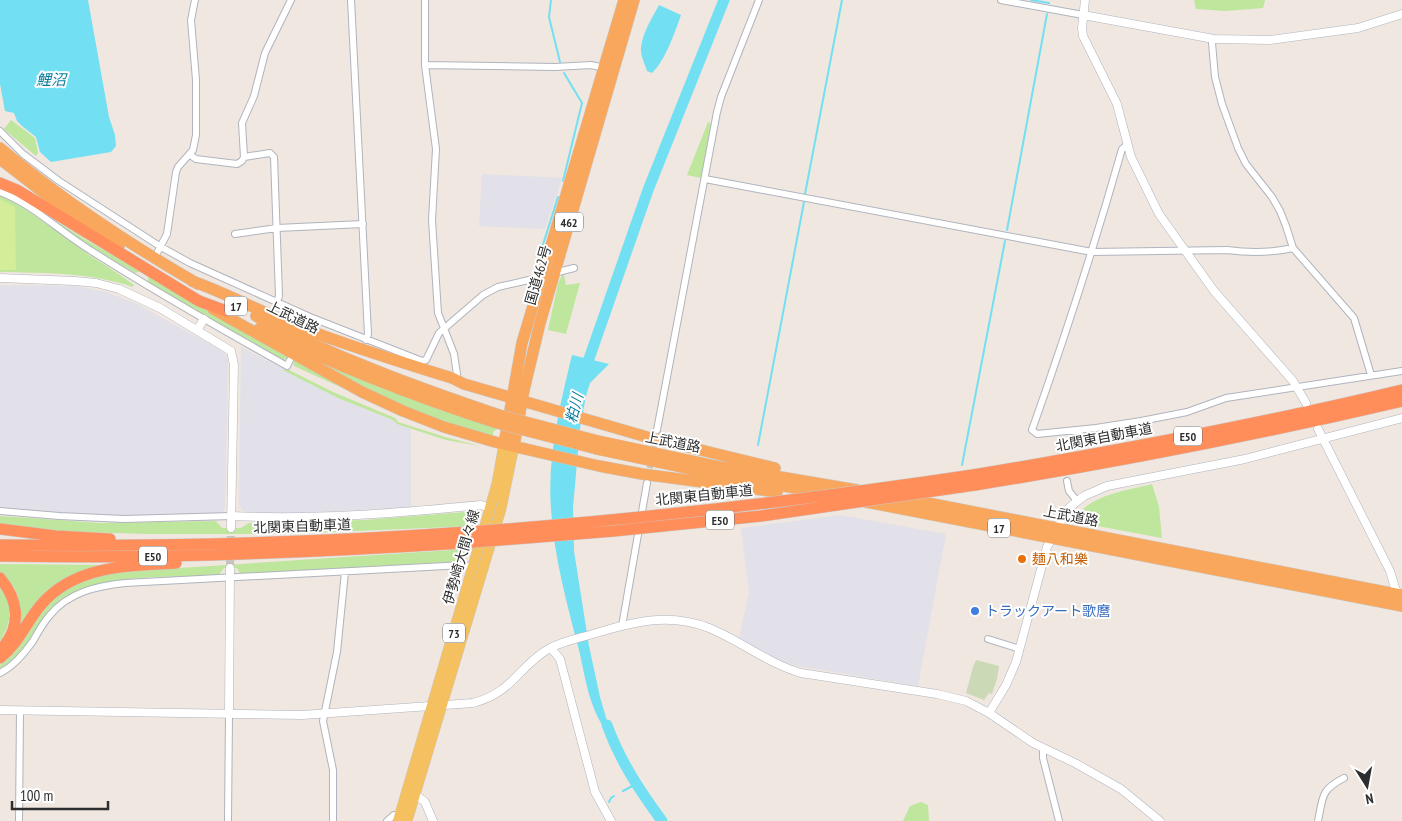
<svg xmlns="http://www.w3.org/2000/svg" width="1402" height="821" viewBox="0 0 1402 821" font-family="'PT Sans Narrow','Noto Sans JP',sans-serif">
<style>
.industrial{fill:#e2e0e8}
.green{fill:#bee69c}
.cemetery{fill:#ccd9b7}
.pitch{fill:#d3ed98}
.water{fill:#72e0f2}
.lines{fill:none;stroke-linecap:round;stroke-linejoin:round}
.stream{stroke:#72e0f2;stroke-width:2}
.river{stroke:#72e0f2;stroke-width:11}
.minor-tunnel{stroke:#c8c2bc;stroke-width:6;stroke-dasharray:6 3;stroke-linecap:butt}
.tertiary-tunnel{stroke:#c8c2bc;stroke-width:8;stroke-dasharray:8 4;stroke-linecap:butt}
.minor-casing{stroke:#b0b4be;stroke-width:8}
.tertiary-casing{stroke:#b0b4be;stroke-width:9}
.primary-casing{stroke:#c9c9c9;stroke-width:11}
.trunk-casing{stroke:#c9c9c9;stroke-width:12}
.motorway-casing{stroke:#c9c9c9;stroke-width:12}
.minor{stroke:#fff;stroke-width:6}
.tertiary{stroke:#fff;stroke-width:8}
.primary{stroke:#f4c060;stroke-width:10}
.trunk{stroke:#faa75e;stroke-width:11}
.motorway{stroke:#ff8e5b;stroke-width:11}
.trunk-bridge-casing{stroke:#c9c9c9;stroke-width:12;stroke-linecap:butt}
.motorway-bridge-casing{stroke:#c9c9c9;stroke-width:12;stroke-linecap:butt}
.trunk-bridge{stroke:#faa75e;stroke-width:11}
.motorway-bridge{stroke:#ff8e5b;stroke-width:11}
.food-dot{fill:#e8710a;stroke:#fff;stroke-width:2}
.shop-dot{fill:#3f7fe0;stroke:#fff;stroke-width:2}
.labels{text-anchor:middle;dominant-baseline:central;stroke-width:4;stroke-linejoin:round;paint-order:stroke}
.shield{fill:#fff;stroke:#6d6d6d;stroke-width:1}
.shield-label{font-size:12px;font-weight:bold;fill:#2e2e2e}
.street-label{font-size:14px;fill:#2e2e2e;stroke:#fff}
.food-label{font-size:14px;fill:#c56008;stroke:#fff;text-anchor:start}
.shop-label{font-size:14px;fill:#366cbe;stroke:#fff;text-anchor:start}
.water-label{font-size:15px;font-style:italic;fill:#0a7c9e;stroke:#fff}
</style>
<rect width="100%" height="100%" fill="#efe7e0"/>
<path class="industrial" d="M482 174 562 178 545 229 479 226Z
M0 285 76 286 106 292 137 304 224 352 228 360 225 509 222 512 216 513 157 515H72L0 508Z
M241 347 338 398 393 420 397 424 411 429V507L286 514 245 513 239 505Z
M840 515 946 534 918 686 797 666 773 658 739 638 749 593 741 528Z"/>
<path class="green" d="M1194 0H1265L1263 8 1226 11 1196 9Z
M11 120 35 138 38 153 36 156 4 129Z
M708 122 711 124 701 178 687 175Z
M0 195C31 210 57 233 85 252 101 263 118 273 134 285L133 287C89 272 45 273 0 272Z
M15 195 86 240 141 271 135 273 84 243Z
M562 275H564L566 285 580 283 566 334 548 330 558 284Z
M148 276 275 349 391 410 296 367 293 365 294 361 287 358 284 360 281 359 203 315 148 282Z
M289 348C357 379 426 406 498 428L497 429 493 432V438L410 411Z
M287 369 333 392 395 418 398 422 445 437 480 446 446 440 397 424 393 420 338 398 283 370Z
M1152 484 1159 507 1162 538 1076 522 1075 517C1094 494 1125 491 1152 484Z
M478 511 473 526 285 534H148L47 531 0 524V516L100 523 216 521 222 528H241L249 523 364 520Z
M467 549 466 561H463L244 575 239 572 237 568H224L218 576C169 578 88 571 52 608 40 620 33 636 23 649 16 657 9 663 0 669V665C16 655 26 637 36 621 65 577 101 574 149 570Z
M0 564 103 565C52 578 47 589 18 631 22 607 21 588 0 572Z
M0 588C14 605 11 624 0 641Z
M921 802 928 805 929 821H903L910 806Z"/>
<path class="cemetery" d="M976 660 999 666 997 679 992 694 989 693 984 700 966 693 973 667Z"/>
<path class="pitch" d="M0 199 15 207 16 270H0Z"/>
<path class="water" d="M0 0H88L109 117 115 135 116 146 111 152 51 162 40 152 36 137 22 126 17 121 14 113 5 111 0 84Z
M659 5 681 15C675 32 665 61 652 73L647 71C645 64 640 55 641 47 643 32 652 18 659 5Z
M572 355 609 364 590 383 586 396 580 428 573 508 574 551 589 646 600 697 612 738C590 714 586 681 579 650 567 604 554 557 551 509 547 457 560 405 572 355Z"/>
<g class="lines">
<path class="stream" d="M551 0 549 17 560 62
M1031 0 1049 3
M563 181 582 103 564 73
M805 194 842 0
M1007 230 1047 14
M534 273 558 197
M528 291 530 285
M758 445 804 202
M962 465 1005 241
M623 791 636 784
M609 802 611 798 614 796"/>
<path class="river" d="M584 373 648 190 724 0
M607 725C620 761 640 791 662 821"/>
<path class="minor-tunnel" d="M648 477 656 438"/>
<path class="tertiary-tunnel" d="M230 568 231 528"/>
<g class="minor-casing">
<path id="minor" d="M351 0 368 334 366 340
M425 0V65L436 149 432 220 438 313 454 354 458 381
M1001 0 1083 15
M1214 39 1212 43 1215 77 1222 104 1238 148 1246 164 1272 197 1280 211 1286 226 1293 248 1354 318 1371 375
M425 65 555 67 591 65 605 68
M0 131 23 154 59 181 161 247 190 263 310 317 422 361 426 360 439 333 483 295 498 287 542 277
M1128 144 1122 149C1095 244 1065 337 1032 430L1037 434 1096 428 1141 421 1187 412 1226 398 1402 371
M190 155 196 159 237 164 242 161 244 157 242 123 254 96 265 53 291 0
M244 157 270 153 274 157 279 296 277 302
M705 179 1092 252 1227 250C1249 253 1271 253 1293 248
M0 192C33 204 60 232 90 250 154 291 221 329 287 366L290 360
M235 234 277 228 363 224
M157 253 167 234 176 172 178 167 193 150 196 135V80L191 20 195 0
M554 273 574 268
M657 430 717 112 721 97 759 0
M1077 444 1080 430
M1067 481 1069 491 1077 501
M0 511 59 516 124 519 232 516
M622 626 647 483
M988 639 1020 649
M0 673C14 666 24 654 33 641 38 632 43 623 50 615 69 592 97 586 125 583L464 565 473 567
M1043 749V758L1059 821
M19 821 20 711
M228 821 229 714
M333 821V770L323 721 337 652 345 572
M387 821 394 815 399 817
M1318 821C1323 798 1320 790 1344 778"/>
</g>
<g class="tertiary-casing">
<path id="tertiary" d="M1085 0 1082 28 1083 36 1117 104 1131 157 1159 214 1214 291 1293 381 1306 403
M1083 15 1214 39 1270 40 1358 28 1402 14
M0 278 75 281 96 283 119 289 160 308 231 351 234 365 231 528
M197 330 204 319
M1318 429 1390 571 1395 588 1399 595
M232 516C315 520 398 513 481 505L490 508
M551 648 560 659 595 792 611 821
M0 710 302 715 473 703C513 693 518 666 550 648 563 641 579 638 593 634 632 622 669 612 709 628 741 641 767 663 801 673L937 694 966 701 989 713 1033 743 1075 763 1121 789 1160 821
M989 713 1006 685 1016 662 1047 547 1052 538 1065 514 1070 507 1084 496 1107 486 1245 459 1402 418
M229 714 230 568
M416 795 425 802 433 821"/>
</g>
<g class="primary-casing">
<path id="primary" d="M398 821 490 508 497 483 504 444
M407 821 501 509 514 446"/>
</g>
<g class="trunk-casing">
<path id="trunk" d="M0 148C61 199 129 244 198 284
M0 159 58 204 119 246
M192 281C228 294 261 312 297 326 348 346 400 362 452 378L464 384 647 437 775 468
M213 309 362 392 403 411 444 427 495 442 599 466 642 474 777 492
M256 316C334 357 416 387 499 415
M260 328C336 366 416 397 497 423
M598 441 715 466 857 490
M504 444 522 343 624 0
M514 446 524 390 540 323 634 0
M597 449 700 471 828 494
M897 497 1402 595
M866 502 1402 606"/>
</g>
<g class="motorway-casing">
<path id="motorway" d="M0 183 17 190 199 301 226 311
M973 475C1117 451 1260 424 1402 390
M975 485C1119 462 1261 434 1402 401
M0 529 56 536 110 539
M0 545C156 547 312 543 467 532
M0 556C155 559 309 553 463 543
M0 578C18 599 22 625 3 647
M0 658C18 644 26 623 40 606 74 565 127 566 176 563"/>
</g>
<use href="#minor" class="minor"/>
<use href="#tertiary" class="tertiary"/>
<use href="#primary" class="primary"/>
<use href="#trunk" class="trunk"/>
<use href="#motorway" class="motorway"/>
<g class="trunk-bridge-casing">
<path id="trunk-bridge" d="M499 415 598 441
M497 423 597 449"/>
</g>
<g class="motorway-bridge-casing">
<path id="motorway-bridge" d="M467 532C637 520 805 500 973 475
M463 543 614 531 761 516 975 485"/>
</g>
<use href="#trunk-bridge" class="trunk-bridge"/>
<use href="#motorway-bridge" class="motorway-bridge"/>
</g>
<circle class="food-dot" cx="1022" cy="559" r="5"/>
<circle class="shop-dot" cx="975" cy="611" r="5"/>
<g class="labels">
<g class="shield">
<rect x="555" y="212.5" width="28" height="19" rx="4"/>
<rect x="225" y="296.5" width="22" height="19" rx="4"/>
<rect x="1174" y="426.5" width="28" height="19" rx="4"/>
<rect x="706" y="510.5" width="28" height="19" rx="4"/>
<rect x="988" y="518.5" width="22" height="19" rx="4"/>
<rect x="139" y="546.5" width="28" height="19" rx="4"/>
<rect x="443" y="623.5" width="22" height="19" rx="4"/>
</g>
<g class="shield-label">
<text x="569" y="222">462</text>
<text x="236" y="306">17</text>
<text x="1188" y="436">E50</text>
<text x="720" y="520">E50</text>
<text x="999" y="528">17</text>
<text x="153" y="556">E50</text>
<text x="454" y="633">73</text>
</g>
<g class="street-label">
<text transform="translate(538 275) rotate(-74)">国道462号</text>
<text transform="translate(293 317) rotate(26)">上武道路</text>
<text transform="translate(1104 437) rotate(-11)">北関東自動車道</text>
<text transform="translate(673 442) rotate(11)">上武道路</text>
<text transform="translate(704 495) rotate(-6)">北関東自動車道</text>
<text transform="translate(1071 516) rotate(11)">上武道路</text>
<text transform="translate(302 526) rotate(-2)">北関東自動車道</text>
<text transform="translate(461 557) rotate(-74)">伊勢崎大間々線</text>
</g>
<g class="food-label">
<text x="1032" y="559">麺八和樂</text>
</g>
<g class="shop-label">
<text x="985" y="611">トラックアート歌麿</text>
</g>
<g class="water-label">
<text x="51" y="79">鯉沼</text>
<text transform="translate(574 408) rotate(-75)">粕川</text>
</g>
</g>
<g transform="translate(1367 786) rotate(169)" stroke="#ffffff" stroke-width="4" paint-order="stroke">
<path d="M0-4L9 19L0 12L-9 19Z" fill="#2e2e2e"/>
<text y="-8" font-size="14" font-weight="bold" text-anchor="middle" fill="#2e2e2e">N</text>
</g>
<path d="M12 801v8h96v-8" fill="none" stroke="#2e2e2e" stroke-width="2.5"/>
<text x="20" y="801" font-size="15" fill="#2e2e2e" stroke="#ffffff" stroke-width="4" paint-order="stroke">100 m</text>
</svg>
